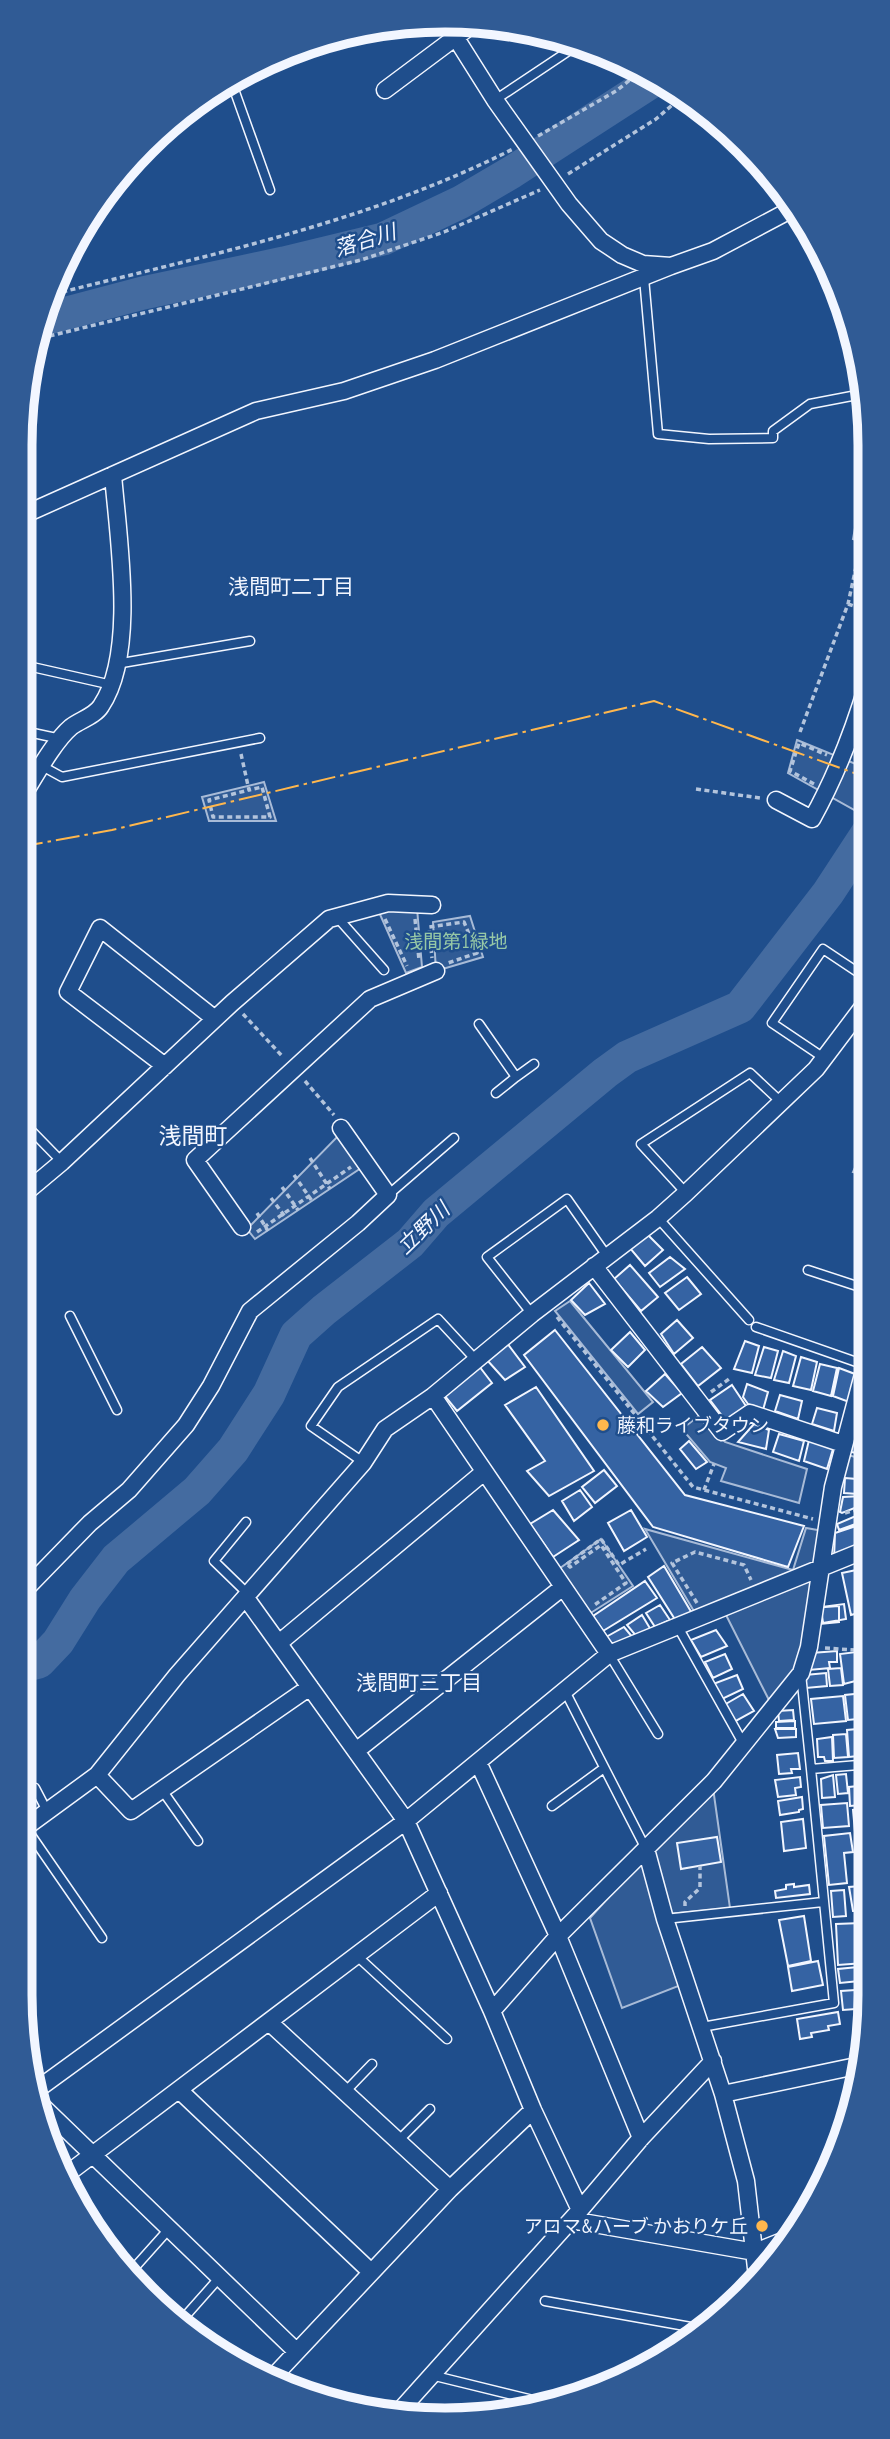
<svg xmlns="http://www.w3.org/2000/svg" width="890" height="2439" viewBox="0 0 890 2439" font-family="'PT Sans Narrow','Noto Sans JP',sans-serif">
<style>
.built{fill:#305b95;stroke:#a8bbd7;stroke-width:2}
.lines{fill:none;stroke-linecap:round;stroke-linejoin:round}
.river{stroke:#446ba0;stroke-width:33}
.building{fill:#3563a3;stroke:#f2f6ff;stroke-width:2}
.lane-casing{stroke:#f2f6ff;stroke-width:11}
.street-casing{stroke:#f2f6ff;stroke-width:19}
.path{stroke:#b3c4dc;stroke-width:3.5;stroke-dasharray:5 3.5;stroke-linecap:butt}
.lane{stroke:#1f4e8c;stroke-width:8}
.street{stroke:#1f4e8c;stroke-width:16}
.power{stroke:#ffb74d;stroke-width:2;stroke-dasharray:24 5 3.5 5;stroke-linecap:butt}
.poi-dot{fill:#ffb74d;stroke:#1f4e8c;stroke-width:2.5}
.labels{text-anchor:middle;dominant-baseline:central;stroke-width:5;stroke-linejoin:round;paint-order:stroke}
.park-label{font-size:19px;fill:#97c8a6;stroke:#1f4e8c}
.poi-label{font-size:19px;fill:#f2f6ff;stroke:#1f4e8c;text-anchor:start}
.water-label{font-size:21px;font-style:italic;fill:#f2f6ff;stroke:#1f4e8c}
.neighbourhood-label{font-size:21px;fill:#f2f6ff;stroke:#1f4e8c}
.quarter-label{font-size:23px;fill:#f2f6ff;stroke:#1f4e8c}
.rim{fill:none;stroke:#f2f6ff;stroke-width:9}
</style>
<rect width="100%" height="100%" fill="#1f4e8c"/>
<path class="built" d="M859 506 864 508 861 524 867 526 863 553 858 552 859 541 853 539Z
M797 740 868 769 867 817 788 773Z
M264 782 276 821H209L202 797Z
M417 908 422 967 406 973 378 910Z
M470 916 483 957 436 971 433 922Z
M341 1133 364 1166 255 1239 247 1229Z
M866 1142 869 1143V1176L853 1172Z
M570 1301 653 1402 638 1414 555 1311Z
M864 1371 844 1438 838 1469 843 1454 864 1459 862 1479 837 1480 822 1569 811 1573 808 1646 803 1664 773 1708 723 1609 698 1618 645 1529 793 1570 806 1528 823 1531 829 1523 833 1487 843 1444 853 1405Z
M700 1415 725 1442 807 1469 799 1503 721 1481 726 1468 710 1462 682 1429Z
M601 1539 633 1586 586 1616 556 1571Z
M713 1788 730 1908 668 1914 653 1852Z
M643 1859 681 1985 622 2008 590 1918Z"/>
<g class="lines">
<path class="river" d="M41 320 143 293 284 263 383 239 461 202 512 172 656 79
M19 1667 39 1662 58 1642 85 1599 116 1559 197 1491 233 1450 269 1394 296 1335 324 1310 410 1243 436 1213 605 1073 627 1057 740 1007 828 893 868 832"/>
</g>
<path class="building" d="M646 1233 663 1250 645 1266 629 1247Z
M670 1257 685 1269 660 1287 649 1273Z
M630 1265 658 1297 641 1311 614 1279Z
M687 1277 701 1294 679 1310 665 1293Z
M589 1283 605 1304 585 1315 571 1300Z
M677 1320 693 1338 674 1354 661 1334Z
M555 1330 685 1495 804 1526 788 1567 653 1527 524 1355Z
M630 1332 645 1350 628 1367 611 1350Z
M745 1341 759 1346 752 1373 734 1369Z
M507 1343 525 1367 505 1380 487 1360Z
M702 1347 721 1368 698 1386 681 1364Z
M764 1347 778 1351 771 1378 755 1375Z
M783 1351 796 1356 789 1383 774 1380Z
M801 1357 817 1362 811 1390 793 1386Z
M820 1364 837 1368 831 1396 813 1391Z
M479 1366 492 1383 457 1411 444 1395Z
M839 1368 855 1374 849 1402 833 1396Z
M665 1374 682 1393 663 1407 646 1391Z
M747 1384 768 1392 763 1410 748 1404 743 1397Z
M732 1385 746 1406 726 1421 710 1400Z
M536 1387 594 1471 549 1496 527 1471 545 1461 505 1405Z
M780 1395 802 1401 798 1419 775 1411Z
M817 1408 837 1413 834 1431 812 1424Z
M859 1414 869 1417V1432L855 1428Z
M754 1424 769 1430 766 1449 738 1442Z
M855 1433 869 1435 868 1455 851 1452Z
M779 1434 804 1441 799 1461 773 1452Z
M809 1440 833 1449 827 1469 804 1461Z
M689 1441 707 1462 696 1469 680 1449Z
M604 1470 617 1486 595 1503 582 1487Z
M845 1478 869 1480 870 1491 858 1494 844 1493Z
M580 1490 592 1507 574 1521 562 1501Z
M870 1492V1502L842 1513 840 1512 843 1497 862 1496Z
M553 1510 579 1540 553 1557 530 1524Z
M631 1510 647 1537 624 1551 608 1523Z
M870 1511V1543L859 1515Z
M858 1515 861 1522 839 1530 837 1524Z
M859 1525 866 1543 834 1559 835 1533Z
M664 1566 693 1615 676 1621 648 1577Z
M861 1569 869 1604 861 1605 862 1612 851 1615 842 1573Z
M645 1581 657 1598 603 1631 593 1616Z
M844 1604 846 1619 823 1623 821 1607Z
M660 1605 670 1620 655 1627 646 1613Z
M839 1606V1622L810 1625 811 1608Z
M642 1615 651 1630 637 1637 627 1625Z
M624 1627 634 1639 612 1647 606 1637Z
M716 1630 727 1646 701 1657 691 1640Z
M837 1651V1662H829L830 1668 809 1670 811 1653Z
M864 1651 867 1678 844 1684 840 1654Z
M725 1654 732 1669 713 1678 705 1662Z
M841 1668 843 1685 830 1686 828 1669Z
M826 1673 827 1686 806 1688 805 1675Z
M737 1675 743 1689 720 1700 713 1684Z
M864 1693 867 1718 848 1720 845 1695Z
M743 1694 754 1711 734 1722 724 1705Z
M843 1696 846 1721 814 1724 811 1699Z
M793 1710 794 1720 779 1721 778 1711Z
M795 1721V1728H776V1722Z
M867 1727 869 1755 860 1756 858 1728Z
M775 1729H796V1737L778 1738Z
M857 1729 858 1756 849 1757 847 1730Z
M846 1734 848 1757 834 1758 833 1735Z
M832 1737 833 1761H825L824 1757H818L817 1739Z
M798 1753 800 1769H791L792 1773 779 1774 777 1755Z
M846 1774 848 1793 838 1794 836 1775Z
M870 1774V1795L862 1796 860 1775Z
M833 1775 835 1797 822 1798 821 1779Z
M800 1777 801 1787 795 1788 796 1795 778 1797 775 1780Z
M858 1786 861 1805 850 1806 849 1787Z
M802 1797 803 1809 799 1810V1812L780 1815 778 1801Z
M847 1803 849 1826 823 1828 821 1805Z
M870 1808V1831L855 1832 853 1810Z
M803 1819 806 1848 784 1851 781 1822Z
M850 1833 853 1852 844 1853 847 1883 829 1885 824 1836Z
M717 1837 721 1862 681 1869 677 1843Z
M869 1844 870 1876 861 1877 857 1845Z
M794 1884V1887L809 1885 810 1894 776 1898 775 1891 786 1889V1885Z
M861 1886 862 1911H853L849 1887Z
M844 1890 846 1916 833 1917 831 1891Z
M863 1906H871V1931H865Z
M804 1916 811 1961 788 1966 779 1920Z
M861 1923 864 1963 838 1965 836 1924Z
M818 1961 823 1985 792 1991 788 1967Z
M868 1966 869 1980 840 1983 838 1969Z
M870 1989 869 2008 843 2010 841 1991Z
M838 2012 840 2024 828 2026 829 2030 811 2033 812 2037 800 2039 797 2019Z
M788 2242 783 2253 761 2273 759 2254Z"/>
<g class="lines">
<g class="lane-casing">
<path id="lane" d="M230 78 270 190
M495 100 579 44
M644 278 658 434 709 439 773 438V431L810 404 857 395
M19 664 112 685
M116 664 250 641
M19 730 61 739
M42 766 62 777 260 738
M337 917 384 970
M479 1024 516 1077 534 1064
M824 1058 772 1023 823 949 868 979
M496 1093 516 1077
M19 1118 62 1162
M686 1193 641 1144 750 1073 782 1103
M388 1195 454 1138
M658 1218 749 1320
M808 1270 869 1290
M532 1314 487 1257 567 1199 607 1256
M70 1316 117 1410
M756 1327 865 1365
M363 1462 311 1426 338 1387 438 1319 476 1360
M246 1522 214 1561 249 1595
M678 1627 743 1743
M609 1654 658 1734
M801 1674 811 1769 870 1764
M565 1691 646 1849
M35 1788 47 1811
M162 1790 198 1841
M552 1806 604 1768
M26 1828 102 1938
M665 1919 823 1902
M357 1956 447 2039
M702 2027 834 2003 811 1769
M345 2092 372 2064
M398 2141 430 2109
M127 2276 169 2229
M545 2301 702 2329
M181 2321 220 2277
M431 2375 537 2401"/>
</g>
<g class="street-casing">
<path id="street" d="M449 27 495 100 569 204 601 241 622 255 643 264 671 266 713 251 794 208
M385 90 468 28
M19 517 256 411 344 391 435 360 671 266
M776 800 812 819C836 776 854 729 868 682
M19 802C32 782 53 742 71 727 80 720 95 716 101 706 137 653 118 537 113 475
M165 1066 68 992 100 928 215 1019
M19 1198 62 1162 232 1003 329 919 388 903 432 905
M242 1227 195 1160 370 999 436 971
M594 1266 722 1432 750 1413 843 1444
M433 1396 609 1654
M19 1496 22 1502
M19 1596 90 1523 129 1490 186 1425 211 1386 250 1311 358 1223 388 1195 341 1128
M246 1598 406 1821 492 2011 533 2110 580 2210
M279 1643 484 1472
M356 1751 563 1587
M478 1762 558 1936 641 2138
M97 1775 131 1811 310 1687
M19 1832 97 1775 177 1675 363 1463 385 1429 433 1396 532 1314 658 1218 686 1193 816 1069 868 1000
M646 1849 665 1919 723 2094 746 2181 757 2277
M492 2011 558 1936 714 1781 801 1673 809 1647 833 1487 869 1352
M270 2023 450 2189
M179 2090 371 2272
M35 2091 406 1821 609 1654 870 1548
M723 2094 861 2065
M37 2101 296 2351
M67 2174 439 1893
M571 2220 755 2252 790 2238
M273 2377 450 2189 533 2110
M395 2416 580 2210 641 2138 713 2061"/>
</g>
<path class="path" d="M538 136 616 91 640 72
M568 174 656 119 685 94
M54 294C209 255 369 222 513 149
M33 340 361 260 444 232 540 190
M848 604 868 611
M800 732 848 604 856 567 867 494
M241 754 249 790 262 787 270 817H213L209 800 249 790
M814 784 790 771 799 743 827 755
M696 789 760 798
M385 919 407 966
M415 919 419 960
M431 948 432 958
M435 948H431L429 927 464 922 477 953 448 963
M243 1014 283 1057
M305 1081 334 1115
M310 1158 330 1189
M294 1175 312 1201
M282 1187 298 1210
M271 1198 286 1218
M257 1213 268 1231
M257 1232 351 1167
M557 1317 693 1487 813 1519
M711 1392 729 1379
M704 1490 714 1464
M845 1513 870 1506
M567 1564 601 1539 619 1565 646 1549
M568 1565 570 1567 601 1545 626 1583 593 1606
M697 1603 672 1563 695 1552 744 1565 751 1580
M825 1648 870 1651
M685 1906V1902L700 1888V1866"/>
<use href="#lane" class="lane"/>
<use href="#street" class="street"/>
<path class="power" d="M19 847 112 830 654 701 868 778"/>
</g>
<g class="poi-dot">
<circle cx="603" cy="1425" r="7"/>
<circle cx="762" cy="2226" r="7"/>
</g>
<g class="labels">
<g class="park-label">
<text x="456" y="941">浅間第1緑地</text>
</g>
<g class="poi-label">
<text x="617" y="1425">藤和ライブタウン</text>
<text x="748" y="2226" text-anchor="end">アロマ&amp;ハーブ かおりケ丘</text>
</g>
<g class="water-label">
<text transform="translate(365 240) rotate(-17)">落合川</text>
<text transform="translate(423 1228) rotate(-44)">立野川</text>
</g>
<g class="neighbourhood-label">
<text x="291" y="586">浅間町二丁目</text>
<text x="419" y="1682">浅間町三丁目</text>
</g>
<g class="quarter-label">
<text x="193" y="1135">浅間町</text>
</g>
</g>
<path d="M0 0H890V2439H0ZM445 32H445A413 413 0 0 1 858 445V1995A413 413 0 0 1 445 2408H445A413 413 0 0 1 32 1995V445A413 413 0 0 1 445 32Z" fill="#305b95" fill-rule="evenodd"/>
<path class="rim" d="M445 32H445A413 413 0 0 1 858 445V1995A413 413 0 0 1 445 2408H445A413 413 0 0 1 32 1995V445A413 413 0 0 1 445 32Z"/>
</svg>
